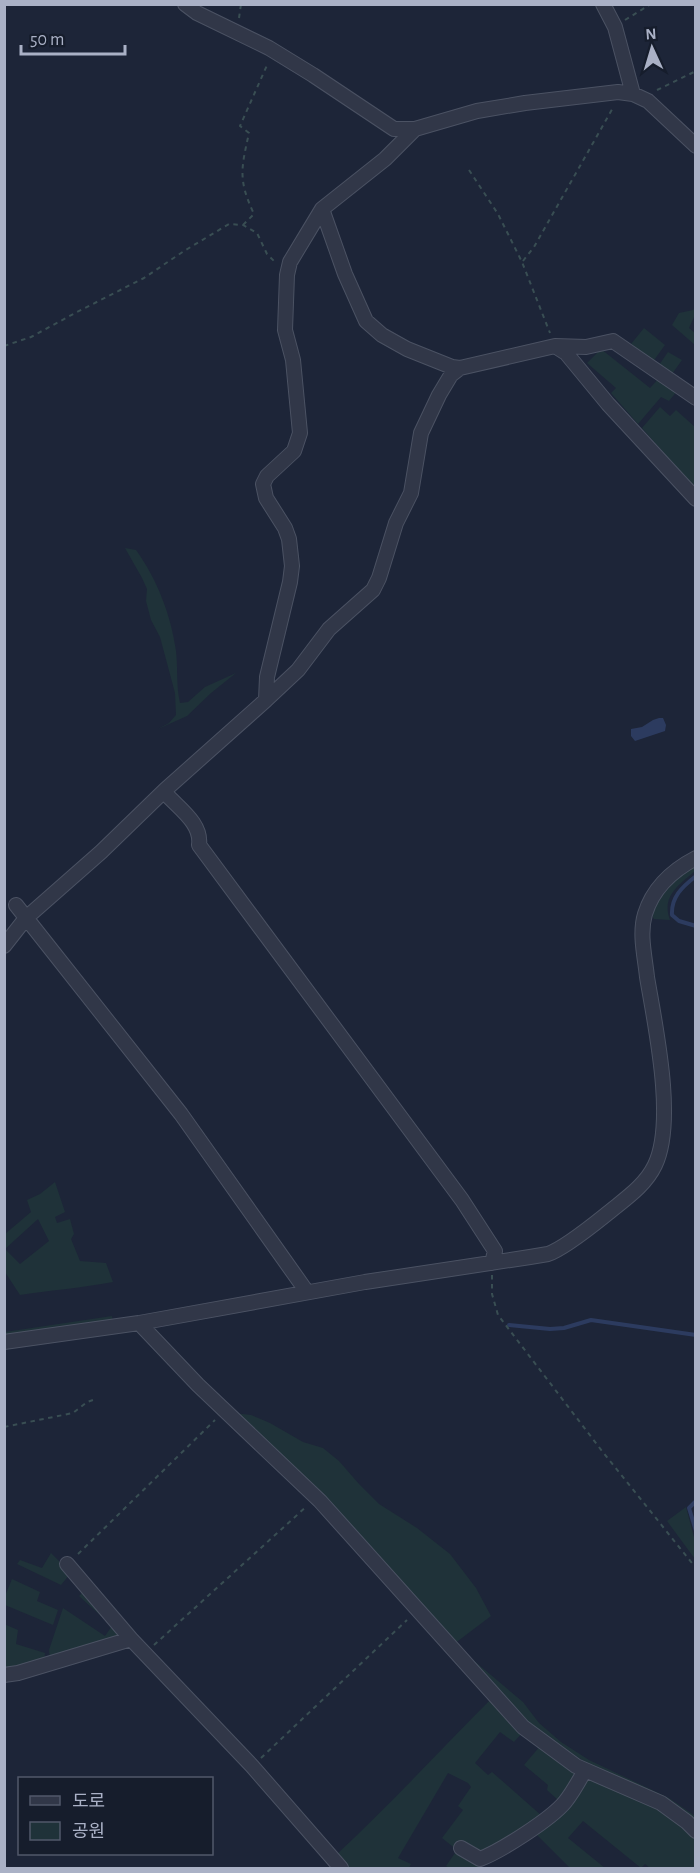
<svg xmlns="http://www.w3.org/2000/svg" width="700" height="1873" viewBox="0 0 700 1873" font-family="'Alegreya Sans','Noto Sans KR',sans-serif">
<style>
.green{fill:#1f3239;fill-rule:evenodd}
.water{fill:#2c3b5f}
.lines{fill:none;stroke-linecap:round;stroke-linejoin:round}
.stream{stroke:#2c3b5f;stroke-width:4}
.minor-casing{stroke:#4b5263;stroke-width:16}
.path{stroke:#394e53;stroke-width:2;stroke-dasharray:4.5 4.5;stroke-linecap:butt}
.minor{stroke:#313748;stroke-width:14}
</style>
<rect width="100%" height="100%" fill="#1d2538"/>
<path class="green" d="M695 308V317H694L689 328 695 333V345L672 325 679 313 693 310Z
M644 328 665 345 652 363 631 344Z
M601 349 650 388 660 377 678 390 669 401 661 397 638 424 611 393 616 388 587 363Z
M668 352 682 360 672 374 659 365Z
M660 407 670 416 676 410 695 427V492L683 480 669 459 642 428Z
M125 548 136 550C157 579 171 615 176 651 178 668 176 685 180 703L188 702 205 687 236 673 211 693 187 716 158 729 169 723 176 715 175 693 160 637 151 620 146 601 147 589 142 578Z
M695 864V871C679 885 661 896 670 920L654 919 650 913 665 887Z
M55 1182 65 1212 55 1217 57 1223 70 1219 74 1234 71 1239 80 1261 106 1263 113 1282C82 1288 51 1290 20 1295L5 1272V1234L31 1212 27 1200 40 1194ZM38 1219 49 1241 20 1264 5 1249Z
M112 1316 113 1323 5 1338V1332Z
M234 1413 251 1415 270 1423 303 1442 323 1448 339 1461 359 1484 379 1504 417 1528 450 1554 476 1588 491 1616 454 1644 523 1702 539 1723 561 1742 589 1760 669 1798 695 1816V1822L582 1760 532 1729Z
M686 1507 695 1541V1559L667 1521Z
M51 1553 64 1566 70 1574 61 1585 17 1564 20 1560 42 1568Z
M12 1579 40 1592 37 1601 58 1610 53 1625 5 1605V1596Z
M86 1589 128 1638 50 1660 49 1650 63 1608 105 1636 112 1626 79 1596Z
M4 1624 18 1630 16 1644 45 1653 44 1661 5 1671Z
M493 1697 523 1732 514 1742 500 1732 475 1763 488 1775 492 1772 542 1816 476 1868H449L446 1866 457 1850 442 1838 463 1810 458 1806 471 1787 468 1783 448 1773 398 1858 411 1864 409 1868H348L336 1855C390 1805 440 1750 493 1697Z
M541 1745 581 1773 559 1801 547 1790 548 1785 524 1765Z
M588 1776 659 1806 695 1836V1868H650L645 1864 641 1868 583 1821 568 1838 605 1868H570L536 1834Z"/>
<path class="water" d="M659 718H663L666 725 665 731 635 741 631 736V729L642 727 653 720Z"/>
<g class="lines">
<path class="stream" d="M696 876C682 887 671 897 672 915L679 921 696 926
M509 1325 550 1329 564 1328 591 1320 696 1335
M696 1501 689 1508 696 1531"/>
<g class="minor-casing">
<path id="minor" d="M185 4 197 13 269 48 313 75 394 129H415L477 111 525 103 618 92 633 94 648 101 696 146
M603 4 615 27 633 94
M322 209 345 274 366 321 382 335 407 349 452 367 460 368 555 346 586 347 613 341 696 398
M555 346 566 353 608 404 696 499
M266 700 298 670 329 629 373 590 379 578 396 523 411 493 421 433 439 395 451 375 460 368
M165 790 167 795C180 809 202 824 199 845L462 1200 495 1251 492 1263
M16 905 181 1114 307 1292
M4 946 26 918 101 852 165 790 266 700 267 677 290 582 292 566 289 539 285 528 266 498 263 484 267 476 294 451 300 433 293 360 285 330 287 275 290 262 322 209 385 159 415 129
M139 1323 198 1385 320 1501 523 1727 576 1766 661 1803 687 1822 696 1831
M4 1342 139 1323 365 1282 530 1257C536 1256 542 1255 548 1254 565 1248 593 1225 608 1213 625 1199 645 1186 655 1165 676 1121 655 1025 647 977 645 957 639 934 645 914 653 888 673 870 696 858
M67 1564 131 1639 252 1766 341 1868
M4 1675 18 1673 131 1639
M461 1848 480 1859C501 1851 551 1819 565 1802 573 1792 579 1781 585 1770"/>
</g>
<path class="path" d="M239 18 241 4
M625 20 651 4
M657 90 696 71
M469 170 498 214 522 262 550 333
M243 225 254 214C238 180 241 169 249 133L240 126 268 63
M523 261 534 247 614 106
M4 346 31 337 77 312 144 278 184 251 229 224 243 225 257 233 267 254 275 262
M492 1275V1294L498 1315 602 1451 696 1568
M4 1427 73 1413 87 1402 93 1400
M78 1554 215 1420
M154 1645 307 1506
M261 1758 407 1620"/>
<use href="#minor" class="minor"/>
</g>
<rect width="700" height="1873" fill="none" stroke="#aab1c6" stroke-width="12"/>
<rect x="18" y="1777" width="195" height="78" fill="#161d2c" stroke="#51586a" stroke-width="1.5"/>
<rect x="30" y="1796" width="30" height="9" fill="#313748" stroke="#51586a" stroke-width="1.5"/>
<text x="72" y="1807" font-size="18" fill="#aab1c6">도로</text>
<rect x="30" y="1822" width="30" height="18" fill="#1f3239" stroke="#51586a" stroke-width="1.5"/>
<text x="72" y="1837" font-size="18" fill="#aab1c6">공원</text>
<g transform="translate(652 48) rotate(356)" stroke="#161d2c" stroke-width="4.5" paint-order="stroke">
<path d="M0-4.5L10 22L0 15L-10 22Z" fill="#aab1c6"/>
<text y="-9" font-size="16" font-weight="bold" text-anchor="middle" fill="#aab1c6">N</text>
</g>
<path d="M21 45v9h104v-9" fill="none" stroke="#aab1c6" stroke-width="3"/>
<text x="30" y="45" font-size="18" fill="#aab1c6" stroke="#161d2c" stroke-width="4.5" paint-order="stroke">50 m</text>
</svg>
